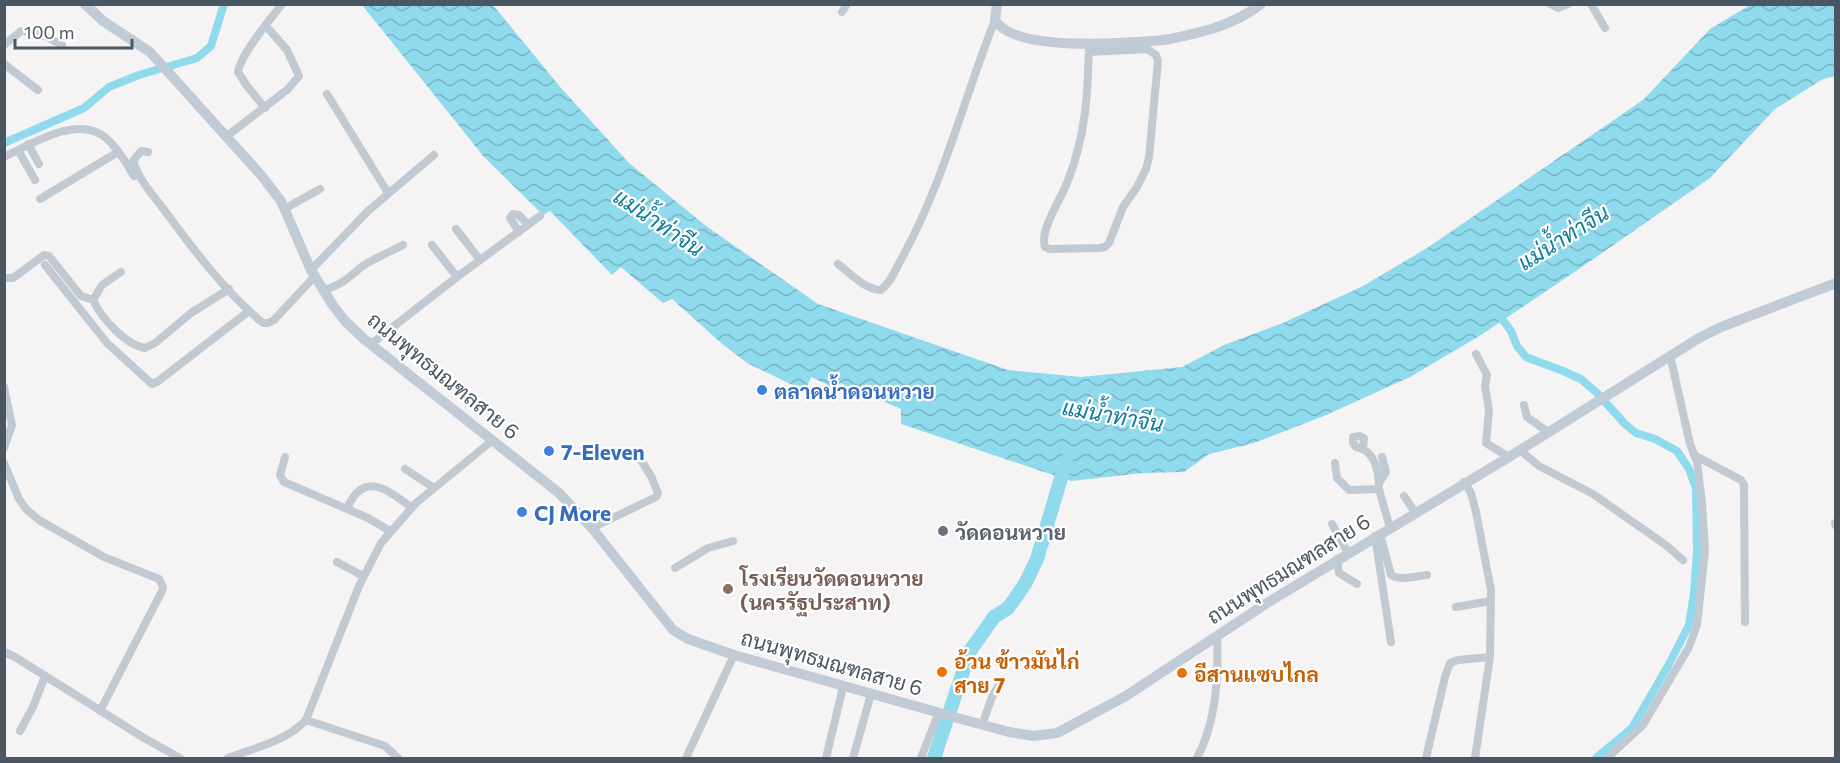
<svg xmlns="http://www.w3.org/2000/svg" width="1840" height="763" viewBox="0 0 1840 763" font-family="Commissioner,Sarabun,sans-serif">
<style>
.water{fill:url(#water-waves)}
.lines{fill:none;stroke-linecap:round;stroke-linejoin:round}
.canal{stroke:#90daee;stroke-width:8}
.river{stroke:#90daee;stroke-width:14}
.street{stroke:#c1cad2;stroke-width:8}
.secondary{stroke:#c1cbd6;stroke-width:10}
.shop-dot{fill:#3f7fe0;stroke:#fff;stroke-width:2}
.worship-dot{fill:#6b7280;stroke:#fff;stroke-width:2}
.education-dot{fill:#8d6e63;stroke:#fff;stroke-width:2}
.food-dot{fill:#e8710a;stroke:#fff;stroke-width:2}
.labels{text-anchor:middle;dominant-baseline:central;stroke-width:4.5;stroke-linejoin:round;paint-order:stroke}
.street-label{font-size:21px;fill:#4a5661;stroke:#fff}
.shop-label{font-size:21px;font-weight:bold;fill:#366cbe;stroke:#fff;text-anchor:start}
.worship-label{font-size:21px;font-weight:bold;fill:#5b616d;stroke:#fff;text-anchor:start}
.education-label{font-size:21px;font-weight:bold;fill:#785e54;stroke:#fff;text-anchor:start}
.food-label{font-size:21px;font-weight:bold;fill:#c56008;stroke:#fff;text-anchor:start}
.water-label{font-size:22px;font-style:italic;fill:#0c7c9b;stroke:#fff}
</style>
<defs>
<pattern id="water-waves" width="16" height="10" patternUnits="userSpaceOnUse" patternTransform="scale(1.5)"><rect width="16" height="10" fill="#90daee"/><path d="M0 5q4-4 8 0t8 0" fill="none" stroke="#78b4c4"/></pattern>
</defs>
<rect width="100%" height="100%" fill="#f5f3f3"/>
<path class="water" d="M362 5H493L561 88 629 163 706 226 818 304 1008 370 1081 377 1182 367 1224 345 1285 322 1363 286 1427 248 1643 100 1710 29 1750 5H1835L1836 76 1823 79 1775 109 1710 178 1576 271 1481 335 1410 377 1324 416 1254 443 1209 454 1184 472 1143 473 1071 481 901 424V409L840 383 837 389 811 377 805 391 747 363 720 342 672 299 663 303 621 267 612 275 550 211 543 215 484 157Z"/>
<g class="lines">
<path class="canal" d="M4 143 84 108 109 87 139 75 197 58 211 46 224 4
M1496 311 1511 331 1517 346 1526 357 1563 371 1581 379 1597 393 1625 424 1636 433 1655 439 1677 451 1689 469 1696 488 1697 552 1694 593 1689 625 1668 666 1632 728 1596 758"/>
<path class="river" d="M934 758 970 651 994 617 1008 608 1016 597 1026 582 1037 559 1066 461"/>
<path class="street" d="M1550 4 1558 8 1568 4
M1591 4 1605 28
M842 12 847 4
M4 45 21 31H24L45 36 62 45
M1089 52 1147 49 1156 55 1158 61 1149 157 1146 169 1137 187 1123 207 1109 243 1105 247 1099 248 1049 249 1045 247C1039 231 1061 199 1067 183 1086 136 1088 93 1089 43
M4 64 38 90
M327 94 388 193
M265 108 247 86 238 72C241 54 270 19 282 4
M227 136 288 89 299 76 287 50 266 26
M28 144 39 164
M18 150 35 180
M148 152 141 151 133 161C139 180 153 195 165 211 193 249 226 293 263 323H268L274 320 315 276
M4 157C32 144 78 114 106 138 118 148 126 163 134 176
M40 199 118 152
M284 209 320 189
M456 229 480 260
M519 232 510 218 513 214 519 215 528 225
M432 245 457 277
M838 264C850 273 865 290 881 290 892 281 896 268 903 256 944 181 964 98 995 20
M45 265 107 343 152 384 157 382 249 311
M311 270 368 211 434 155
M121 272 102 285 93 300C101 318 126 345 145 348L155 343 191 313 229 289
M4 278H13L44 255 49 256 81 296 93 300
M324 290C342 284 346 280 360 268 372 259 390 252 403 245
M371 344 457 277 540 216
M1476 354 1487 375 1485 386 1489 410 1486 443 1509 457
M4 387 12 425 4 448
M1524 405 1527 417 1548 432
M1363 448 1364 438 1360 436 1353 437V443L1356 447C1375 450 1379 472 1379 489
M1520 450 1539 466 1593 494 1667 546 1683 560
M1694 455 1741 480 1744 485 1745 622
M285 457 280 475 284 482 368 518 390 531
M4 463 19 499 26 509 39 520 104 557 159 579 163 587 162 591 100 711
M1335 463 1337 478 1349 490 1379 489 1390 528
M405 469 434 488
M1464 482 1471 493 1476 512 1491 590 1490 657 1475 758
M1379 483 1386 472 1382 457
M1404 496 1415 512
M347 509C363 470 387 489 412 508
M1835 523 1836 526
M1332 524 1348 553
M592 528 656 497 658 493 651 476 637 454
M1380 534 1391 575C1400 581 1416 576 1427 575
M1375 536 1391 642
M1337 559 1339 573 1357 584
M337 562 363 576
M675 568 708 548 733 541
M1456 607 1491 601
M4 652 15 657 144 738 180 758
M306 720 385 746 398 758
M982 725 992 697 1000 683
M20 731 33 707 45 676
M228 758C254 748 287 741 306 720L359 586 381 543 416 503 493 440
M686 758 734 655
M826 758 843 687
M853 758 871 694
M921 758 939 712
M1197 758C1216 722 1219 676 1217 636
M1426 758 1445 677 1450 663 1458 660 1490 657
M1607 758 1643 725 1689 647 1697 625 1705 551 1702 503 1697 462 1690 444 1670 355"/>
<path class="secondary" d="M85 4 103 21 150 52 261 175 281 201 311 270 332 304 345 321 364 339 559 493 592 528 673 630 688 639 734 655 954 717 1009 732 1033 736 1057 733 1126 696 1267 603 1509 457 1699 338 1721 327 1836 283
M997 4 995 20C1015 53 1127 43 1163 40 1179 38 1196 33 1212 29 1230 23 1246 16 1261 4"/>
</g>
<g class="shop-dot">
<circle cx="762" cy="390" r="6"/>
<circle cx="549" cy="451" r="6"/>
<circle cx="522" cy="512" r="6"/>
</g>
<circle class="worship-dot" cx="943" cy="531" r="6"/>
<circle class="education-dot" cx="728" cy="589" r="6"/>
<g class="food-dot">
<circle cx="942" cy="672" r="6"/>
<circle cx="1182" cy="673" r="6"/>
</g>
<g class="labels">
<g class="street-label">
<text transform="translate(444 375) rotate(39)">ถนนพุทธมณฑลสาย 6</text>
<text transform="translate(1288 568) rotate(-32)">ถนนพุทธมณฑลสาย 6</text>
<text transform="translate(832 662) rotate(16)">ถนนพุทธมณฑลสาย 6</text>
</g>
<g class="shop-label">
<text x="774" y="390">ตลาดน้ำดอนหวาย</text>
<text x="561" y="451">7-Eleven</text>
<text x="534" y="512">CJ More</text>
</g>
<g class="worship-label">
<text x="955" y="531">วัดดอนหวาย</text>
</g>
<g class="education-label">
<text x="740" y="577">โรงเรียนวัดดอนหวาย<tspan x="740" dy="24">(นครรัฐประสาท)</tspan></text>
</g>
<g class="food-label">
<text x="954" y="660">อ้วน ข้าวมันไก่<tspan x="954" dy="24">สาย 7</tspan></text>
<text x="1194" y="673">อีสานแซบไกล</text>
</g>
<g class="water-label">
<text transform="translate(659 222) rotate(34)">แม่น้ำท่าจีน</text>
<text transform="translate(1563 237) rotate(-32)">แม่น้ำท่าจีน</text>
<text transform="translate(1113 415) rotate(10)">แม่น้ำท่าจีน</text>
</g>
</g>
<rect width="1840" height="763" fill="none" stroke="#4a5661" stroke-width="12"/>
<path d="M15 39v9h117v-9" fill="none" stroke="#4a5661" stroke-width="3"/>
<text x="24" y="39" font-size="18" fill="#4a5661" stroke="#ffffff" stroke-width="4.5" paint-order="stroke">100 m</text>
</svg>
